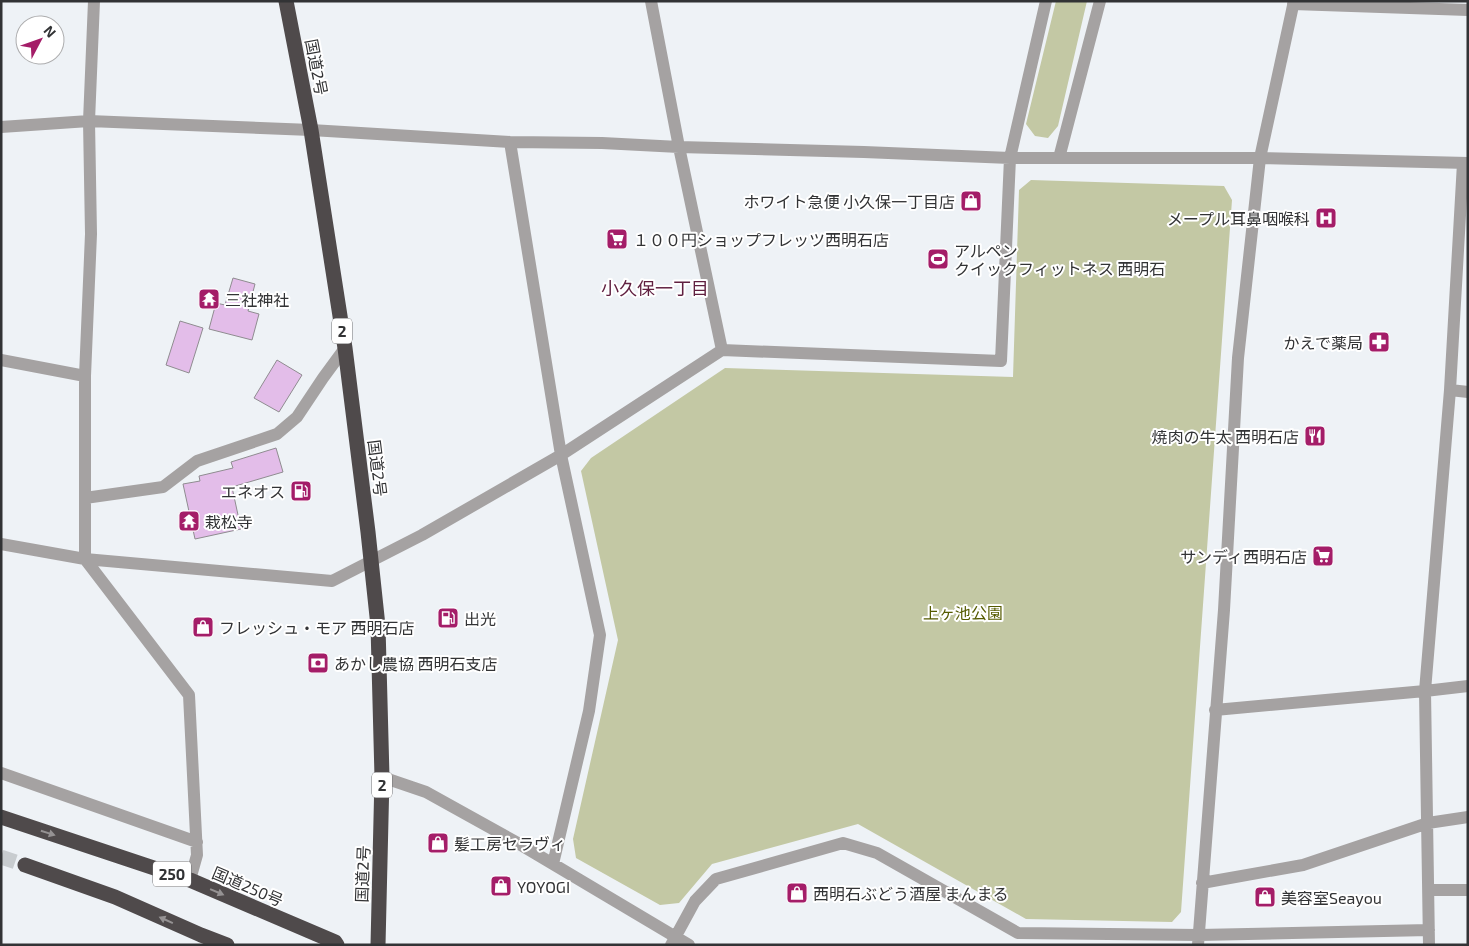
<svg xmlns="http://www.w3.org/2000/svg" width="1469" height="946" viewBox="0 0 1469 946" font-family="'Exo 2','Noto Sans JP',sans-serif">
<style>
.green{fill:#c3c8a4}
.building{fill:#e3bde9;stroke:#8f8c90}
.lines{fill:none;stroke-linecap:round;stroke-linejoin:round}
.highway-tunnel{stroke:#c8cccf;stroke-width:15;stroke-dasharray:15 8;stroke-linecap:butt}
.minor{stroke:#a5a2a2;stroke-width:12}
.highway{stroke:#4f4a4b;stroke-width:15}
.oneway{fill:#959293}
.labels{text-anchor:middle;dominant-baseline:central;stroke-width:4;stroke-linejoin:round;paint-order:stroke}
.shield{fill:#fff;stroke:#707072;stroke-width:1}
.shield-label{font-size:15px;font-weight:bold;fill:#323335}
.street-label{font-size:16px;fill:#323335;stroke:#fff}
.poi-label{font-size:16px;fill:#323335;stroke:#fff;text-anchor:start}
.park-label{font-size:16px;fill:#555b00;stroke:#fff}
.neighbourhood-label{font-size:18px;fill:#602040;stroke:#fff}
</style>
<rect width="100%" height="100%" fill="#eef2f6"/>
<path class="green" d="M1056 1H1087L1058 126 1048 138 1035 136 1026 124Z
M1031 180 1224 186 1232 200 1181 912 1172 922 1026 919 858 824 712 864 679 903 660 905 576 858 573 839 618 640 581 471 591 458 725 368 1013 377 1019 190Z"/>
<path class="building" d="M233 278 255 284 248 311 259 314 252 340 209 329 216 303 225 305Z
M180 321 203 328 189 373 166 365Z
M277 360 302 375 279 412 254 398Z
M276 448 283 472 232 487 241 529 195 539 183 484 200 481 199 476 233 468 231 462Z"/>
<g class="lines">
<path class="highway-tunnel" d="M1 857 25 865"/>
<path class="minor" d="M94 1 89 121 91 234 85 376V559L189 695 197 855 190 880
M651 1 679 147 722 350
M1293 4 1468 10
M1 127 89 121 311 130 510 142 602 143 679 147 864 152 1010 158H1260L1468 163
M510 142 561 455 600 635 589 711 553 864
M1059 158 1100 1
M1 360 85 376
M1450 390 1468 392
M85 498 163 487 197 461 277 434 297 417 323 378 345 348
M1 544 85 559 332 581 422 535 561 455 722 350 1001 361 1010 158 1046 1
M1215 710 1425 691 1468 686
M1 773 197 842
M382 777 426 792 516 842 689 945
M1202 883 1303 865 1428 823 1468 817
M1429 890H1468
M671 945 695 901 716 879 843 843 877 853 1018 933 1199 935 1429 930
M1198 945 1224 610 1238 358 1260 158 1294 1
M1429 945 1425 691 1450 390 1463 163"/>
<path class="highway" d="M286 1 311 130 345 348 368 532 378 626 382 777 378 945
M1 817 190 880 335 942 337 945
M25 865 115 897 201 935 227 945"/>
</g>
<defs><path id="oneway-solid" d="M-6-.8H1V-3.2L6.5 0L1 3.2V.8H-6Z" transform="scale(1.25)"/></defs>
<g class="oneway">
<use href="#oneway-solid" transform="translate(48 833) rotate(18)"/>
<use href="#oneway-solid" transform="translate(217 892) rotate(23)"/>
<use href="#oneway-solid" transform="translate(166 920) rotate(-156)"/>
</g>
<defs>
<g id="shop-square" transform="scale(1.125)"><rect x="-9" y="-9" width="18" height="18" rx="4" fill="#a41d68" stroke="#fff"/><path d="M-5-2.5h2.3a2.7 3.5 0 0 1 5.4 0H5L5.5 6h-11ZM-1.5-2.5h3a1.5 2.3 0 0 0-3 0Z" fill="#fff"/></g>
<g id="hospital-square" transform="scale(1.125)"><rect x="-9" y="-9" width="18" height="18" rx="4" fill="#a41d68" stroke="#fff"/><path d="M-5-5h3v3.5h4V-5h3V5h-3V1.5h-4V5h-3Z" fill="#fff"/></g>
<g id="supermarket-square" transform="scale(1.125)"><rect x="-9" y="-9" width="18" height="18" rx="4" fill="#a41d68" stroke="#fff"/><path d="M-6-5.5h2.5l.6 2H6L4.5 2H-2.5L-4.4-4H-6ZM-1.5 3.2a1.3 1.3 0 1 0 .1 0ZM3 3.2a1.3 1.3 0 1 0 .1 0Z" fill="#fff"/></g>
<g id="stadium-square" transform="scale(1.125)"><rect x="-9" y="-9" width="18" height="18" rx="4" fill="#a41d68" stroke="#fff"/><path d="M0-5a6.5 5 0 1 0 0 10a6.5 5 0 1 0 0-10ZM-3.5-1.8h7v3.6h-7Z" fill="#fff"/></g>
<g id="temple-square" transform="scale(1.125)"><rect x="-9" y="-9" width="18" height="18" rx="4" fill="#a41d68" stroke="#fff"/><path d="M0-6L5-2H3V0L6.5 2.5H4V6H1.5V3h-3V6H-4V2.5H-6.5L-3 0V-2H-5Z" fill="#fff"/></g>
<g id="pharmacy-square" transform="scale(1.125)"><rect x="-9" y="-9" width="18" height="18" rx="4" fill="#a41d68" stroke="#fff"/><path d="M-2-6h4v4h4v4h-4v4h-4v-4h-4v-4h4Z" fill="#fff"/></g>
<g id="restaurant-square" transform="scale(1.125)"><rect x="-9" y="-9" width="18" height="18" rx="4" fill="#a41d68" stroke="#fff"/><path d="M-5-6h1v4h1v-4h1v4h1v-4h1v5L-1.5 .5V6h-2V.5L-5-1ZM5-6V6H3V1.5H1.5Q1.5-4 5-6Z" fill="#fff"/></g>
<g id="fuel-square" transform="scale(1.125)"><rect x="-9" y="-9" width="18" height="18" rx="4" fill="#a41d68" stroke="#fff"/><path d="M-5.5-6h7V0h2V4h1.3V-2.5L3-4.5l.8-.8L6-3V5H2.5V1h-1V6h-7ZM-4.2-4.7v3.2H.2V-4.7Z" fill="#fff"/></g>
<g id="bank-square" transform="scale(1.125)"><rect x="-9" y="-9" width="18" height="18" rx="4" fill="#a41d68" stroke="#fff"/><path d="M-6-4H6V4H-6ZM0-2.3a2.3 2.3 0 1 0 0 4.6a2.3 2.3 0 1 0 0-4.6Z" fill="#fff"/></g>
</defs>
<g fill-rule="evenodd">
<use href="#shop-square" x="971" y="201"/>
<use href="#hospital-square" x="1326" y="218"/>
<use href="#supermarket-square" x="617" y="239"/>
<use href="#stadium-square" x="938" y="259"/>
<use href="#temple-square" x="209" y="299"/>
<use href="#pharmacy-square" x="1379" y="342"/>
<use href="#restaurant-square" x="1315" y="436"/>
<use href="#fuel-square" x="301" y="491"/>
<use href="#temple-square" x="189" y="521"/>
<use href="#supermarket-square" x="1323" y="556"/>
<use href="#fuel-square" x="448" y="618"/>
<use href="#shop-square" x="203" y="627"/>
<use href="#bank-square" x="318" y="663"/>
<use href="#shop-square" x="438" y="843"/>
<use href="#shop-square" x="501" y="886"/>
<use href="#shop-square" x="797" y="893"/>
<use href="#shop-square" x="1265" y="897"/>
</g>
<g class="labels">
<g class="shield">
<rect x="332" y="318.5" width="20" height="25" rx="4"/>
<rect x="372" y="772.5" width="20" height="25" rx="4"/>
<rect x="153" y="861.5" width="38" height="25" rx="4"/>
</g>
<g class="shield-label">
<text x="342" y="331">2</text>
<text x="382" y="785">2</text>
<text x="172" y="874">250</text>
</g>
<g class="street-label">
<text transform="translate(317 67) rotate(79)">国道2号</text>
<text transform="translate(378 468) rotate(83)">国道2号</text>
<text transform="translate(362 874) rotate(-88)">国道2号</text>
<text transform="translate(248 886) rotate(23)">国道250号</text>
</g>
<g class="poi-label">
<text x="955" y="201" text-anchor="end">ホワイト急便 小久保一丁目店</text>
<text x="1310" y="218" text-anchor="end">メープル耳鼻咽喉科</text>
<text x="633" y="239">１００円ショップフレッツ西明石店</text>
<text x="954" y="250">アルペン<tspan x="954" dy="18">クイックフィットネス 西明石</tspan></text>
<text x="225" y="299">三社神社</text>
<text x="1363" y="342" text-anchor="end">かえで薬局</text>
<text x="1299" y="436" text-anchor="end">焼肉の牛太 西明石店</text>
<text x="285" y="491" text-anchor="end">エネオス</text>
<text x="205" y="521">栽松寺</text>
<text x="1307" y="556" text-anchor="end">サンディ西明石店</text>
<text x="464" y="618">出光</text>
<text x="219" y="627">フレッシュ・モア 西明石店</text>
<text x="334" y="663">あかし農協 西明石支店</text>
<text x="454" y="843">髪工房セラヴィ</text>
<text x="517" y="886">YOYOGI</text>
<text x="813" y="893">西明石ぶどう酒屋 まんまる</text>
<text x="1281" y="897">美容室Seayou</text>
</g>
<g class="park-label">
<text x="963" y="612">上ヶ池公園</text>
</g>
<g class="neighbourhood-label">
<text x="655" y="288">小久保一丁目</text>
</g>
</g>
<rect width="1469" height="946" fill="none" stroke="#323335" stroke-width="5"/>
<g transform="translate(40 40) rotate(49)"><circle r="24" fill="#ffffff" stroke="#adadae"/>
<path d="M0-4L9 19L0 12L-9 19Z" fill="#a41d68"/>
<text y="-8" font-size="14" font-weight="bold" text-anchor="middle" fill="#323335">N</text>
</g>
</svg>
